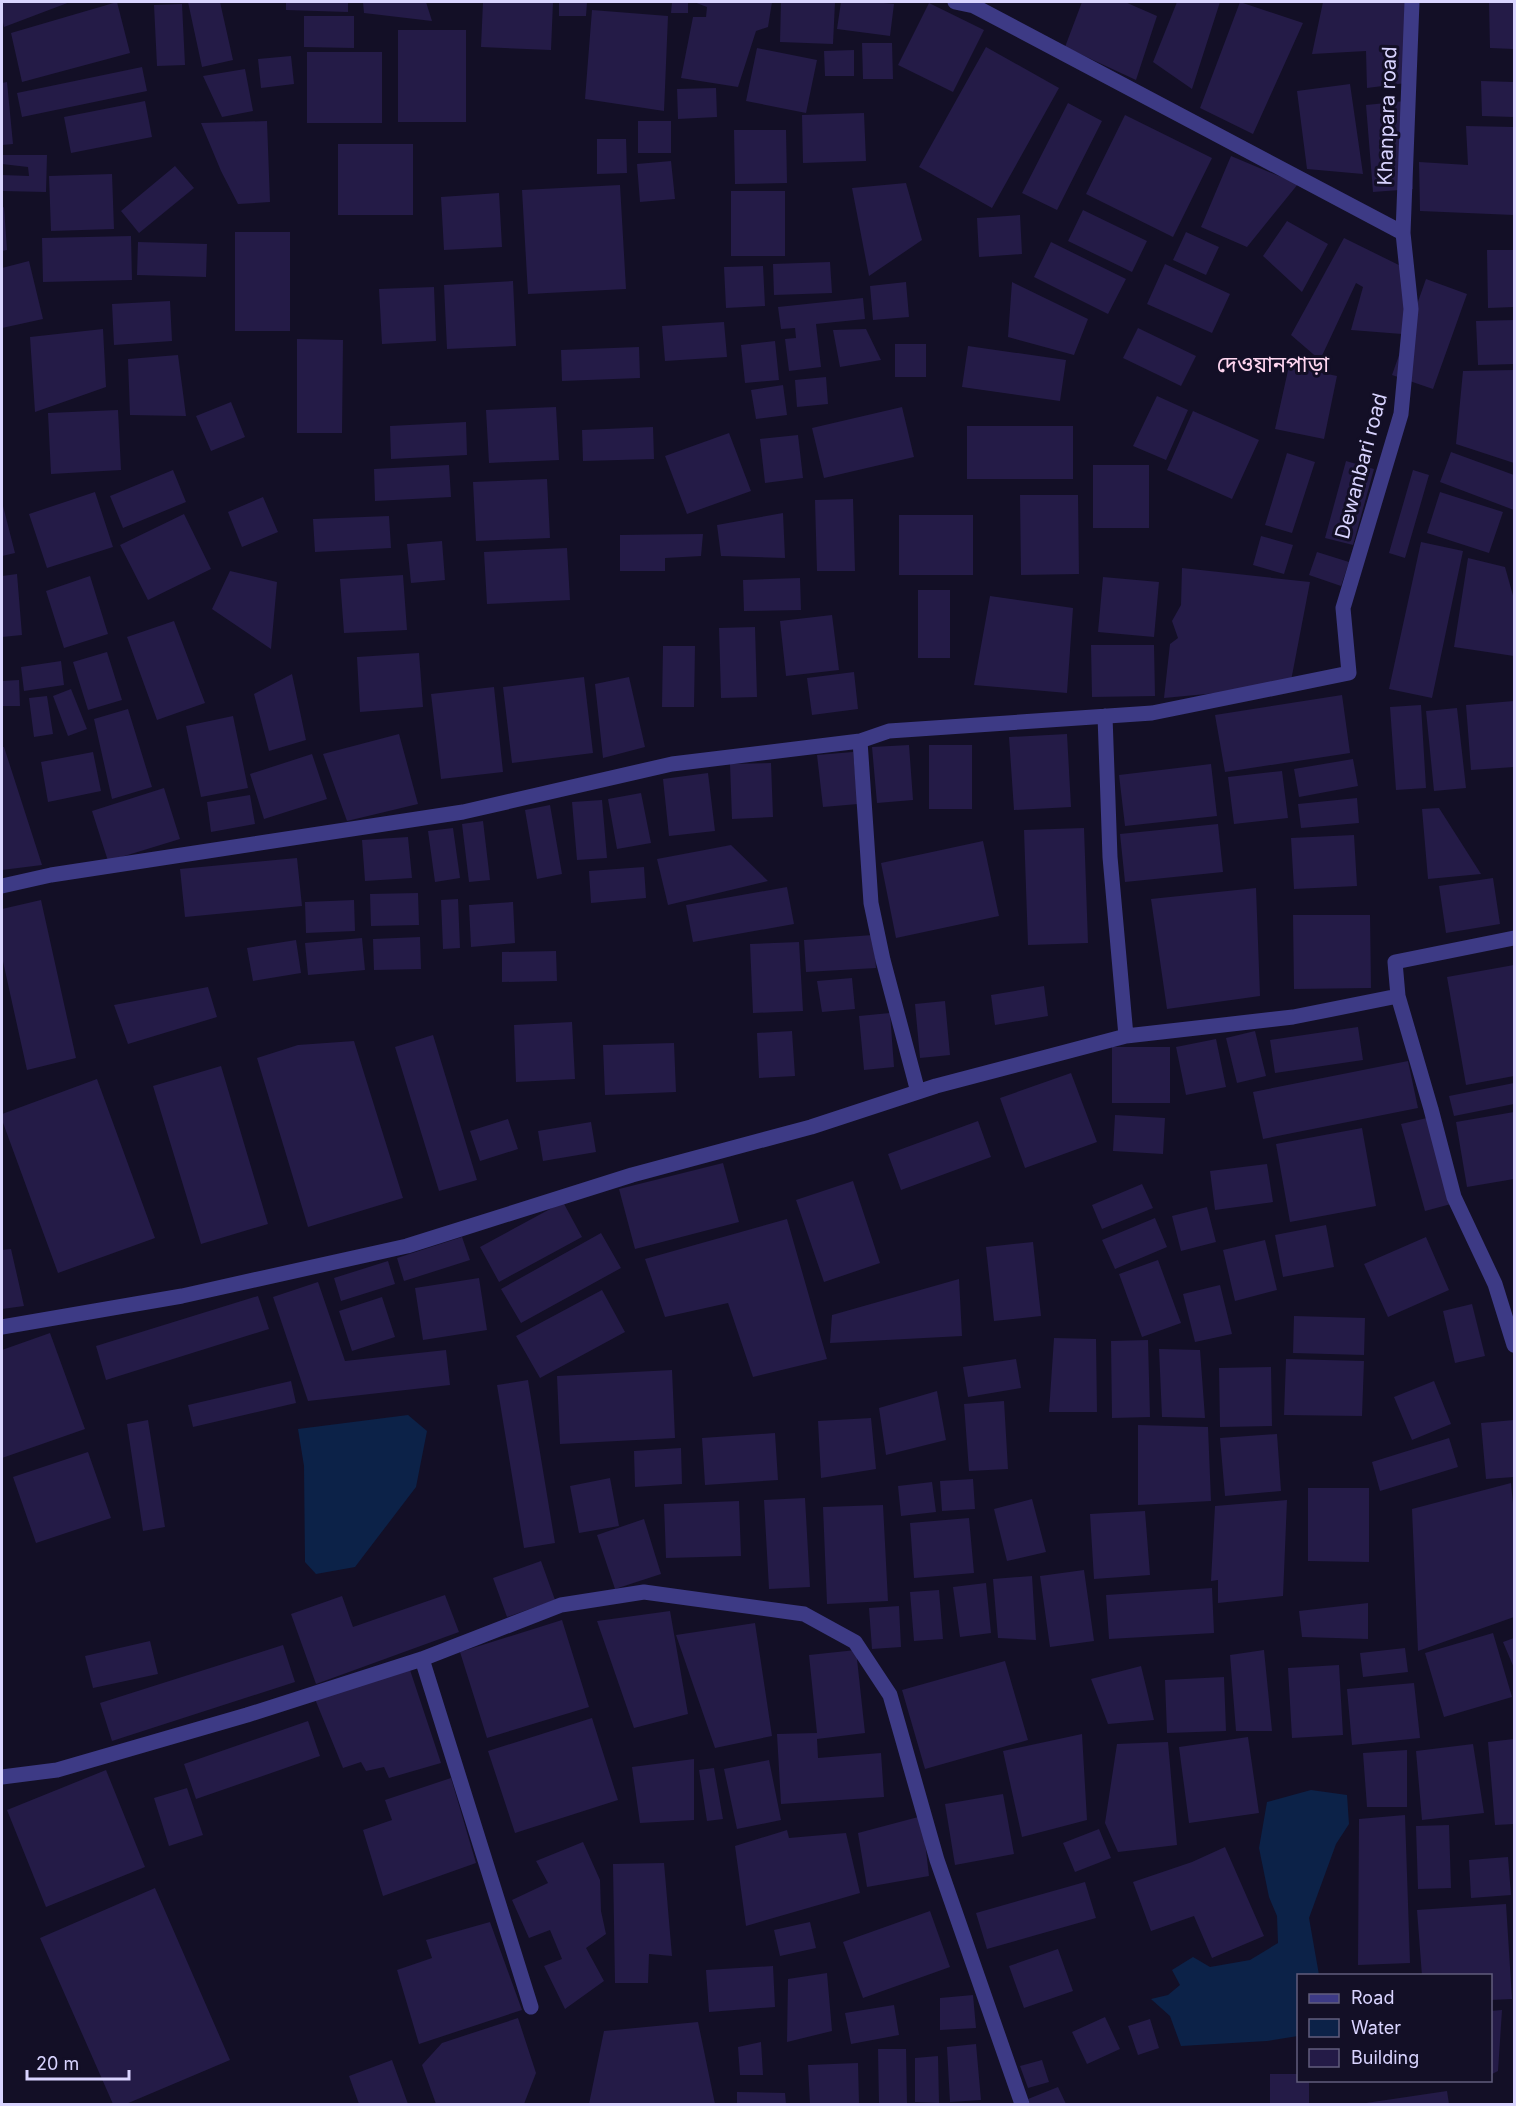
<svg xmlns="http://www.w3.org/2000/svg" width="1516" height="2106" viewBox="0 0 1516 2106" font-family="Inter,'Noto Sans Bengali',sans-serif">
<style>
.water{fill:#0c2248}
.building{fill:#241b47}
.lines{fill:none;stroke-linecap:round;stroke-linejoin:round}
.minor{stroke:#3d3a85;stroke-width:15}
.labels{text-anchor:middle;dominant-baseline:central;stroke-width:6;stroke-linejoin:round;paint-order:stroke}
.street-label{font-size:20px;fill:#d9d4ff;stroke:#130f26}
.quarter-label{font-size:22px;fill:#ffd6f0;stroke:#130f26}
</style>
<rect width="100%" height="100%" fill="#130f26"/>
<path class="water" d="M408 1415 427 1431 416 1487 355 1567 316 1574 305 1562 304 1466 298 1429Z
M1311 1790 1347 1795 1349 1824 1336 1844 1309 1918 1319 1975 1298 1976V2036L1267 2041 1181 2046 1170 2016 1151 1999 1168 1995 1180 1985 1172 1970 1193 1957 1210 1967 1250 1960 1278 1943 1277 1916 1269 1897 1259 1848 1267 1802Z"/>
<path class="building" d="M2 2H70L4 27 2 18Z
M117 2 130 53 22 82 11 33Z
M188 2H220L233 60 202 67Z
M286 2H348V12L286 10Z
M363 2H426L432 21 364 13Z
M483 2H553L551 50 481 47Z
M559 2H587L586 16H559Z
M672 2H688V13H671Z
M694 2H772L768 27 756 31 738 87 681 78 693 17H706L707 7Z
M781 2H835L833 44 780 42Z
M841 2H874L894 4 890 36 837 29Z
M1082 2H1125L1157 16 1136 80 1065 47Z
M1177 2H1220L1192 89 1153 62Z
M1240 2 1303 23 1253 134 1200 108Z
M1323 2H1414V82L1367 88 1366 51 1312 54Z
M1489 2H1514V49L1490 48Z
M929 3 984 30 953 92 898 65Z
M182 4 185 65 157 66 154 5Z
M592 10 668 16 664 111 585 99Z
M304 16H354V48L304 47Z
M398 30H466V122H398Z
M862 43H892L893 79H863Z
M986 47 1059 88 992 208 919 167Z
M757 48 817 60 806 113 746 101Z
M854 50V76H825L824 51Z
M307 52H382V123H307Z
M291 56 294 84 261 88 258 59Z
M142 67 147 91 22 117 17 93Z
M245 69 253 111 222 117 203 76Z
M1481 81 1514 82V117L1482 116Z
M7 82 13 144 2 145V83Z
M1350 84 1363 174 1307 169 1297 91Z
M716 88 717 117 678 119 677 89Z
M145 101 152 137 71 153 64 117Z
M1406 101 1413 189 1373 192 1366 105Z
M1068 103 1102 121 1057 210 1022 193Z
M864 113 866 161 803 163 802 115Z
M1125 115 1212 158 1173 237 1086 194Z
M267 121 270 202 238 204 221 171 201 123Z
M638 121H671V153H638Z
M1466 126 1514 127V215L1420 211 1419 162 1468 165Z
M734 130H786L787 183 735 184Z
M597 139H626L627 173 597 174Z
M338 144H413V215H338Z
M2 155H47L46 192 2 191V175L29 176 28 167 2 164Z
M1231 156 1298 184 1247 247 1201 227Z
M671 161 675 199 640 202 637 164Z
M175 166 194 188 139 233 121 211Z
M112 174 114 229 51 231 49 176Z
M906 183 922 240 869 276 852 188Z
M620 185 626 289 528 294 522 190Z
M731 191H785V256H731Z
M499 193 502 247 444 250 441 197Z
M4 207 7 250 2 251V208Z
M1083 210 1147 241 1132 272 1068 241Z
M1020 215 1022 254 979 257 977 218Z
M1287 221 1328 244 1302 292 1263 256Z
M235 232H290V331H235Z
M1186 232 1219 247 1206 275 1173 260Z
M131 236 132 280 43 282 42 238Z
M1344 238 1411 271 1402 334 1351 330 1363 287 1356 283 1320 360 1291 335Z
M138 242 207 244 206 277 137 275Z
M1051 242 1126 279 1108 314 1034 277Z
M1487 250H1514V307L1488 308Z
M29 261 43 319 2 328V268Z
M830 262 832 293 774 295 773 264Z
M1165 264 1230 294 1212 333 1147 304Z
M763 266 765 306 726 308 724 267Z
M1426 279 1467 294 1433 389 1392 375Z
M513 281 516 346 447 349 444 285Z
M906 282 909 317 873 320 870 286Z
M1012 282 1088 319 1074 355 1008 337Z
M434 287 436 341 382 344 379 289Z
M863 298 865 319 816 324 821 367 789 371 785 339 796 338 795 328 781 329 778 307Z
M170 301 172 341 114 345 112 304Z
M1514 320V364L1478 365 1476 321Z
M724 322 727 357 665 361 662 326Z
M1138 328 1196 356 1181 386 1123 358Z
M103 329 106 387 35 412 30 337Z
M866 329 881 360 840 367 833 330Z
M297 339 343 340 342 433H297Z
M775 341 779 380 745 383 741 345Z
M895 344H926V377H895Z
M968 346 1066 360 1060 401 962 387Z
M639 347 640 378 562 381 561 350Z
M178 355 186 416 130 415 128 359Z
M1289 366 1337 376 1324 439 1275 429Z
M1514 370V463L1456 444 1463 371Z
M826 377 828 404 797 407 795 380Z
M783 385 787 415 756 419 751 390Z
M1157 396 1188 410 1166 460 1133 446Z
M231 402 245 437 211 451 196 416Z
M556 407 559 460 489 463 486 410Z
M902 407 914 457 824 478 812 428Z
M118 410 121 470 51 474 48 413Z
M1193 411 1259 440 1232 499 1167 470Z
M466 422 467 455 391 459 390 426Z
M967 426H1073V479H967Z
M653 427 654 459 583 461 582 430Z
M729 433 751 491 687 514 665 456Z
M798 435 803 478 765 483 760 439Z
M1451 452 1514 475V510L1440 482Z
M1287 453 1315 462 1292 533 1265 525Z
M1346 461 1374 469 1353 545 1325 538Z
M449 465 451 497 375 501 374 469Z
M1093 465H1149V528H1093Z
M173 470 186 502 123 528 110 496Z
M1413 470 1429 475 1405 558 1389 553Z
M547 479 550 538 476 541 473 482Z
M95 492 113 547 47 568 29 514Z
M1440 492 1503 512 1489 553 1427 533Z
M1020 495H1078L1079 574 1021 575Z
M263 497 278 532 242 547 228 512Z
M853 499 855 571H817L815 500Z
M2 502 15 553 2 556Z
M783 513 785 558 721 556 717 525Z
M184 514 211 569 148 600 120 545Z
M899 515H973V575H899Z
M389 516 391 548 315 552 313 519Z
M703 534 701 556 665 558V571H620V535Z
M1261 536 1293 545 1284 574 1253 565Z
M442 541 445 580 411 583 407 544Z
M1421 542 1463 551 1432 698 1389 689Z
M567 548 570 600 487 604 484 552Z
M1317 552 1349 562 1341 586 1309 575Z
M1468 558 1505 567 1514 599V656L1454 647Z
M1182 568 1310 582 1290 686 1164 698 1170 644 1178 638 1172 621 1181 605Z
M230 571 277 582 271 649 212 609Z
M17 574 22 635 2 637V576Z
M403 575 407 630 344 633 340 579Z
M90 576 108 634 64 648 46 591Z
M1103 577 1159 582 1154 637 1098 632Z
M800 578 801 610 744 611 743 580Z
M918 590H950V658H918Z
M990 596 1073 608 1067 693 974 685Z
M832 615 839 670 786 676 780 621Z
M174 621 205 703 157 720 127 637Z
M755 627 757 697 721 698 719 628Z
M1091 645H1154L1155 696 1092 697Z
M663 646H695L694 707H662Z
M107 652 122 700 88 710 73 662Z
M419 653 423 707 360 712 357 657Z
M61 661 64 685 24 691 21 667Z
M854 672 858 709 812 715 807 678Z
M292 674 306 740 269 751 254 694Z
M584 677 593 753 512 763 503 687Z
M629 677 645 747 603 758 595 684Z
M19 680 20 706H2V681Z
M494 687 503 772 441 779 431 694Z
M71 689 87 729 68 736 53 696Z
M1342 695 1350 753 1225 772 1215 715Z
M47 696 53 734 34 737 29 698Z
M1514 701V767L1471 770 1466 705Z
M1421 705 1426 788 1396 790 1390 707Z
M1457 708 1466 788 1434 791 1426 711Z
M128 709 152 787 112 799 94 719Z
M233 716 248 788 201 797 186 726Z
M399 734 418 804 347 821 323 754Z
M1067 734 1071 807 1014 810 1009 737Z
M909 745 913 800 877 803 872 747Z
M929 745H972V809H929Z
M2 747H4L42 865 2 870Z
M93 752 101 791 48 802 41 762Z
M853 752 858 804 823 807 817 755Z
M312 754 327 799 264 819 250 774Z
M1353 759 1358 786 1299 797 1294 769Z
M771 763 773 817 732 819 730 764Z
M1211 764 1217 816 1125 826 1119 775Z
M1282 771 1288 818 1234 824 1228 777Z
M708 773 715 831 669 836 663 779Z
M164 788 180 839 108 861 92 811Z
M641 793 651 843 617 849 608 799Z
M250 795 255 824 211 832 207 802Z
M1357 798 1359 823 1301 828 1298 804Z
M602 800 607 858 577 860 572 802Z
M550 805 562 874 537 879 525 810Z
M1439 808 1481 874 1428 879 1422 809Z
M483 821 490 880 469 882 462 824Z
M1218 824 1223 872 1125 882 1120 834Z
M453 828 460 878 435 882 428 831Z
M1084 828 1088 943 1028 945 1024 830Z
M1354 835 1357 886 1294 889 1291 838Z
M408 837 412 878 365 881 362 840Z
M983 841 999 916 896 938 881 863Z
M731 845 768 881 668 905 657 859Z
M297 858 302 906 185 917 180 869Z
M644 867 646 898 591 903 589 871Z
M1493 878 1500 924 1446 933 1439 886Z
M787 887 794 924 693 942 686 905Z
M1256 888 1260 996 1167 1009 1151 899Z
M418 893 419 925 371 926 370 894Z
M458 899 460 948 443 949 441 900Z
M41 900 76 1058 27 1070 2 957V909Z
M354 900 355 931 306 933 305 902Z
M513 902 515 943 471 947 469 905Z
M1293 915H1370L1371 988 1294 989Z
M873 935 876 968 806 972 804 940Z
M420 937 421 969 374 970 373 939Z
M362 938 365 970 308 975 305 943Z
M296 940 301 973 253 981 247 948Z
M799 942 803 1011 753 1013 750 944Z
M556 951 557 981 502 982V952Z
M1514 965V1076L1466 1085 1447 977Z
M852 978 855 1009 822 1012 817 981Z
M1044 986 1048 1016 995 1025 991 995Z
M208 987 217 1017 128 1044 114 1005Z
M945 1001 950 1055 920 1058 915 1004Z
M890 1013 894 1067 864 1070 859 1016Z
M572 1022 575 1079 516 1082 514 1025Z
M1358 1027 1363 1060 1275 1073 1270 1040Z
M792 1031 795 1076 759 1078 757 1033Z
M1255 1031 1266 1076 1237 1083 1226 1038Z
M433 1035 477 1180 439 1191 395 1047Z
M1216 1039 1226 1087 1186 1095 1176 1047Z
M354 1041 403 1198 308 1227 257 1058 298 1045Z
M674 1043 676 1092 605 1095 603 1045Z
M1112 1047H1170V1103H1112Z
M1408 1061 1418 1108 1263 1139 1253 1092Z
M221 1066 268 1224 201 1244 153 1086Z
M1071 1073 1097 1142 1025 1168 1000 1098Z
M97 1079 155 1238 58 1273 2 1120V1114Z
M1514 1083V1104L1454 1116 1449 1096Z
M1514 1112V1179L1467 1187 1456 1122Z
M1115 1115 1165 1118 1163 1154 1113 1151Z
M1427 1118 1451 1204 1425 1211 1401 1124Z
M508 1119 518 1149 480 1161 470 1131Z
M978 1121 991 1157 901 1190 888 1154Z
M591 1122 596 1152 543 1161 538 1131Z
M1362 1128 1376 1206 1290 1222 1276 1144Z
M723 1163 739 1222 635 1249 619 1189Z
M1267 1164 1273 1202 1215 1210 1210 1171Z
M853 1181 880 1263 824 1282 796 1200Z
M1142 1184 1153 1208 1102 1229 1092 1205Z
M563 1202 582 1237 499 1282 480 1247Z
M1207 1207 1216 1242 1181 1251 1172 1216Z
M1155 1218 1167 1247 1115 1269 1102 1240Z
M787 1219 827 1359 753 1377 728 1303 665 1317 645 1259Z
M1326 1225 1334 1267 1283 1277 1275 1235Z
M601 1233 621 1268 521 1323 501 1289Z
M462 1237 470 1260 404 1281 397 1258Z
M1426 1237 1449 1290 1388 1317 1364 1264Z
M1265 1240 1277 1290 1235 1301 1223 1250Z
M1033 1242 1041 1316 994 1321 986 1247Z
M11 1249 24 1306 2 1309V1250Z
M1158 1260 1181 1323 1142 1337 1119 1274Z
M388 1261 395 1284 341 1301 334 1278Z
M479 1278 487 1330 423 1340 415 1288Z
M959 1279 962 1336 830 1343 832 1315Z
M318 1282 345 1361 446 1350 450 1385 308 1401 273 1297Z
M1220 1285 1232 1334 1195 1342 1183 1294Z
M602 1290 625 1332 540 1378 516 1336Z
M258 1296 269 1329 106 1380 96 1346Z
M382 1297 395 1337 352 1351 339 1311Z
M1472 1304 1485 1356 1455 1363 1443 1311Z
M1294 1316 1365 1318 1364 1355 1293 1353Z
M50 1333 85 1429 2 1458V1350Z
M1054 1338 1096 1339 1097 1412H1049Z
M1148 1340 1150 1417 1112 1418 1111 1341Z
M1159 1349 1200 1350 1205 1418 1162 1417Z
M1016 1359 1021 1388 968 1397 963 1367Z
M1286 1359 1364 1361 1362 1416 1284 1415Z
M1271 1367 1272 1426 1220 1427 1219 1368Z
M672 1370 675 1438 560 1444 557 1376Z
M528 1380 555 1543 524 1548 497 1385Z
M291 1381 296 1403 193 1427 188 1405Z
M1434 1381 1451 1424 1412 1440 1394 1397Z
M937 1391 946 1440 886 1455 879 1408Z
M1004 1401 1008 1469 969 1471 964 1404Z
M871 1418 876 1469 821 1478 818 1421Z
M148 1420 165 1527 143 1531 127 1424Z
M1514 1420V1477L1486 1479 1481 1423Z
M1138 1425 1208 1427 1211 1501 1138 1505Z
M775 1433 778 1480 705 1485 702 1438Z
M1277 1434 1281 1491 1225 1496 1220 1438Z
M1449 1438 1458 1467 1380 1491 1372 1462Z
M681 1448 682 1484 635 1487 634 1451Z
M88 1452 111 1518 36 1543 13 1477Z
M610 1478 619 1526 579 1533 570 1486Z
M973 1479 975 1509 942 1511 940 1481Z
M932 1482 936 1512 901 1516 898 1486Z
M1511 1483 1514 1514V1617L1418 1651 1412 1509Z
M1308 1488H1369V1562L1308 1561Z
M805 1498 810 1587 769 1589 764 1500Z
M1032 1499 1046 1552 1007 1561 994 1509Z
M1287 1500 1283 1596 1218 1603V1580L1211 1581 1215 1506Z
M739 1501 741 1556 666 1558 664 1504Z
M883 1505 888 1601 827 1604 823 1507Z
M1145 1511 1150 1575 1094 1579 1090 1514Z
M969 1518 974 1573 914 1578 910 1523Z
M644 1519 661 1574 615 1589 597 1535Z
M541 1561 555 1600 507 1617 493 1578Z
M1084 1570 1094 1641 1050 1647 1040 1576Z
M1032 1576 1036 1640 998 1638 993 1579Z
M986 1583 991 1633 960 1637 953 1587Z
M1212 1588 1214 1633 1109 1639 1106 1595Z
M939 1590 943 1639 914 1641 910 1592Z
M445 1595 459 1632 316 1684 291 1614 342 1596 353 1627Z
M1368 1603V1639L1302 1637 1299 1611Z
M899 1606 901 1647 872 1649 869 1608Z
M670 1611 688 1714 634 1728 597 1621Z
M562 1620 589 1707 487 1738 460 1652Z
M755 1623 772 1736 715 1748 676 1635Z
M1493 1633 1512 1697 1444 1717 1425 1653Z
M1514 1638V1668L1503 1642Z
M150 1641 158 1674 93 1688 85 1656Z
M283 1645 295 1682 112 1741 100 1703Z
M1405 1648 1408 1672 1363 1677 1360 1653Z
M856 1650 865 1733 817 1739 818 1758 881 1753 884 1797 781 1804 777 1734 817 1733 809 1655Z
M1264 1650 1272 1731H1236L1230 1655Z
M1005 1661 1028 1740 925 1769 902 1690Z
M1339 1665 1343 1735 1292 1738 1288 1668Z
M1141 1666 1154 1720 1108 1724 1091 1679Z
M409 1667 441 1763 389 1778 384 1767 366 1771 361 1762 343 1768 315 1699Z
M1224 1677 1226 1731 1167 1733 1165 1680Z
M1414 1683 1420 1738 1352 1745 1347 1689Z
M592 1718 618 1800 515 1833 488 1751Z
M308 1721 320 1756 196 1799 184 1764Z
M1082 1734 1087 1820 1022 1837 1003 1751Z
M1248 1737 1259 1813 1189 1823 1179 1747Z
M1514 1739V1824L1495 1825 1488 1742Z
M1168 1742 1177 1845 1118 1852 1105 1823 1117 1744Z
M1473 1744 1484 1813 1422 1820 1416 1751Z
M1407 1750V1807H1367L1363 1753Z
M694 1759V1820L640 1823 632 1767Z
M769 1760 781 1820 737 1829 724 1769Z
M714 1768 723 1819 707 1821 699 1770Z
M106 1770 145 1867 46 1907 7 1810Z
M451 1778 476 1863 383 1896 363 1830 392 1820 385 1800Z
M187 1788 203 1835 169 1846 154 1798Z
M1003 1794 1014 1854 955 1865 945 1804Z
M1405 1815 1410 1963 1358 1965 1359 1819Z
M922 1816 929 1876 867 1887 858 1833Z
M1449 1825 1451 1888 1418 1889 1416 1826Z
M1099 1829 1111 1858 1075 1872 1063 1843Z
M787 1830 789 1838 846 1833 860 1893 746 1926 735 1846Z
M583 1842 600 1880 601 1911 606 1934 586 1948 604 1981 565 2009 544 1966 562 1959 550 1930 529 1938 512 1900 548 1883 536 1861Z
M1225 1847 1264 1936 1212 1958 1194 1916 1151 1931 1133 1882 1192 1862Z
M1508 1857 1511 1895 1471 1898 1469 1860Z
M664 1863 672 1956 649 1954 648 1983H615L613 1864Z
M1085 1882 1096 1918 987 1949 976 1913Z
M155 1888 230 2060 126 2104H113L40 1938Z
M1506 1904 1512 1999 1490 2000V1976H1422L1417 1910Z
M930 1911 950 1967 863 1998 843 1942Z
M490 1922 522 2010 419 2044 397 1970 432 1958 426 1940Z
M810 1922 816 1948 780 1956 774 1930Z
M1058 1949 1073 1991 1024 2008 1009 1966Z
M773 1966 775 2007 709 2012 706 1970Z
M827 1973 832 2031 787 2042 788 1979Z
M973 1995 976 2028 940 2030V1998Z
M894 2005 899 2035 851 2044 845 2013Z
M1502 2010 1498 2071 1490 2075V2011Z
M1105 2017 1120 2049 1087 2064 1072 2032Z
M518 2018 536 2073 524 2104H436L422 2065 442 2043Z
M1150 2019 1159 2048 1138 2055 1128 2026Z
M698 2022 715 2104H589L604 2031Z
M761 2042 763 2075H740L738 2047Z
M976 2044 981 2100 950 2102 947 2047Z
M878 2049H906L907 2104H879Z
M938 2056 939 2103 915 2102V2058Z
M392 2060 408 2104H359L349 2076Z
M1042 2060 1049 2082 1028 2088 1020 2066Z
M858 2063 859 2104H810L808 2065Z
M1270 2074H1298V2080H1309V2104H1270Z
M1058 2087 1066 2104H1030L1028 2099Z
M1447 2091 1449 2104H1366V2103Z
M737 2092 785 2093 786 2104H737Z"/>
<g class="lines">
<path class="minor" d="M955 2 974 6 1403 233
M1105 716 1110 857 1126 1036
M860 741 871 903 883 960 918 1092
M2 886 51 875 463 812 672 764 860 741 889 731 1152 713 1349 673 1343 608 1401 414 1411 309 1403 233 1412 2
M1514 938 1395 962 1398 996 1431 1109 1454 1197 1495 1284 1514 1345
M2 1327 182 1296 407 1246 632 1175 811 1127 936 1086 1126 1036 1293 1017 1398 996
M422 1659 531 2007
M2 1777 57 1770 247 1715 422 1659 561 1605 644 1592 804 1614 855 1642 890 1695 937 1860 1022 2104"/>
</g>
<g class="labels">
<g class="street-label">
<text transform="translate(1387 116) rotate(-88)">Khanpara road</text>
<text transform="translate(1361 466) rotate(-75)">Dewanbari road</text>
</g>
<g class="quarter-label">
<text x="1273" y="364">দেওয়ানপাড়া</text>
</g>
</g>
<rect width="1516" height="2106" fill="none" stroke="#d9d4ff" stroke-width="6"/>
<rect x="1297" y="1974" width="195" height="108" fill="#130f26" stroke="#625e7d" stroke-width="1.5"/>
<rect x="1309" y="1994" width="30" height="9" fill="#3d3a85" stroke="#625e7d" stroke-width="1.5"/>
<text x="1351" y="2004" font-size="18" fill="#d9d4ff">Road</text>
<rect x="1309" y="2019" width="30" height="18" fill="#0c2248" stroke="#625e7d" stroke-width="1.5"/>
<text x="1351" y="2034" font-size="18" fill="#d9d4ff">Water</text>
<rect x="1309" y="2049" width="30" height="18" fill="#241b47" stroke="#625e7d" stroke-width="1.5"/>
<text x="1351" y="2064" font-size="18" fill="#d9d4ff">Building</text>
<path d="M27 2070v9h102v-9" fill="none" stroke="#d9d4ff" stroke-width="3"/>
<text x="36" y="2070" font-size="18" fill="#d9d4ff" stroke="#130f26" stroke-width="4.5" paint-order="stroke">20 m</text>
</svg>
